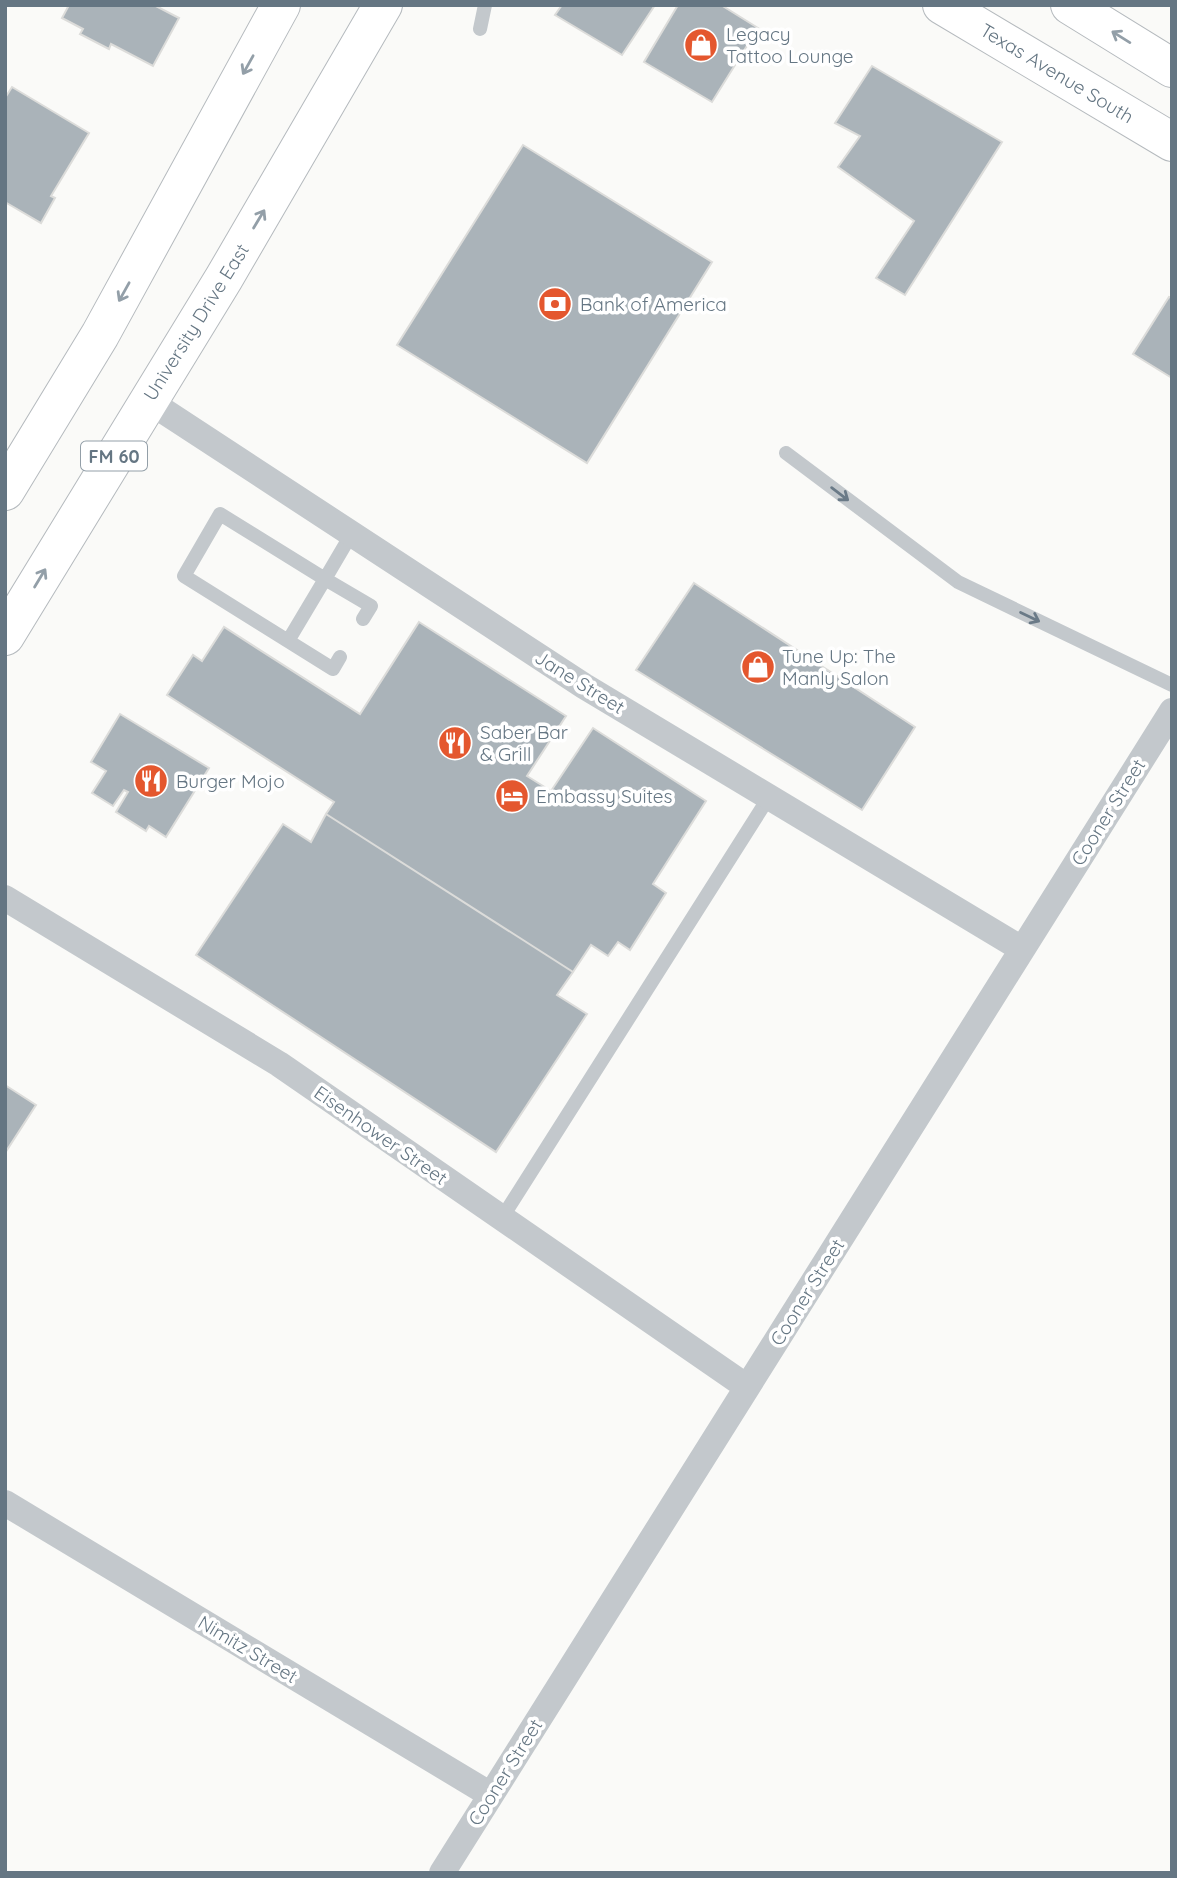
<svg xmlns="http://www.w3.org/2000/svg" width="1177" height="1878" viewBox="0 0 1177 1878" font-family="Quicksand,sans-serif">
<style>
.building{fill:#aab3b9;stroke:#dcdcda;stroke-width:2}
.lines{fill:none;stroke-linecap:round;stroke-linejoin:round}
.primary-casing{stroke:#b5babe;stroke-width:40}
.lane{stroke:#c3c8cc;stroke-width:14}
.street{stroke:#c3c8cc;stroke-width:26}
.primary{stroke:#fff;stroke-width:38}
.oneway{stroke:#939fa8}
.oneway2{stroke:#6a7a87}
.labels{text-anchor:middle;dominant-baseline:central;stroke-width:7;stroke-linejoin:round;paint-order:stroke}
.shield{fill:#fff;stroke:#939fa8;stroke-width:2}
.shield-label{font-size:18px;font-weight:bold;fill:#657683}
.poi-label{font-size:19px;fill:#657683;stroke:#fff;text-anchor:start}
.street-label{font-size:19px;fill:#657683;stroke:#fff}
</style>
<rect width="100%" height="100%" fill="#fafaf8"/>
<path class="building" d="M69 5H154L179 18 153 66 111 44 109 49 80 34 83 29 62 18Z
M562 5H655L622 55 555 15Z
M678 5H721L758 28 712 102 644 62Z
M872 66 1002 142 905 295 876 278 914 221 838 167 860 136 835 123Z
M12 87 89 133 51 196 55 198 41 223 5 202V98Z
M523 145 712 262 587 463 397 345Z
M1169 297 1172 298V378L1133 354Z
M694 583 915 727 862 810 636 670Z
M419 622 566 716 527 776 551 791 593 728 706 801 653 884 666 893 630 950 618 942 608 956 591 945 573 972 326 814 334 802 167 695 193 655 202 661 224 627 360 714Z
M120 714 209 768 166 837 149 826 146 831 116 812 128 792 124 790 113 806 92 793 106 771 91 762Z
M326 814 573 972 557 995 587 1014 496 1152 196 955 283 824 311 842Z
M5 1085 36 1105 5 1153Z"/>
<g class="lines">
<g class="primary-casing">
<path id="primary" d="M942 5 1172 142
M1070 5 1172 68
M5 491 100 335 281 5
M5 636 224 278 383 5"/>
</g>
<path class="lane" d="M480 29 485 5
M786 453 958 582 1172 685
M352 533 325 579 371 606 363 619
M288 641 325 579 220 514 184 576 333 669 340 657
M502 1218 769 797"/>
<path class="street" d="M147 400 584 686 1022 949
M5 898 279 1064 747 1387
M5 1503 491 1795
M442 1873 1172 711"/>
<use href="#primary" class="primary"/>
</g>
<defs><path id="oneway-shaft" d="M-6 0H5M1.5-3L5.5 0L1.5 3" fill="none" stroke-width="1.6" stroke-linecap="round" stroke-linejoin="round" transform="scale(1.75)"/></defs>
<g class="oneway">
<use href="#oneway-shaft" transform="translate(1121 37) rotate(-148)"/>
<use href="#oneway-shaft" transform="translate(248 65) rotate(119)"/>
<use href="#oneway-shaft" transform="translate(259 219) rotate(-59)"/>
<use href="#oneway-shaft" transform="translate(124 292) rotate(119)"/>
<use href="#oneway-shaft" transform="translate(40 578) rotate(-59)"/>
</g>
<g class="oneway2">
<use href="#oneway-shaft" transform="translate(840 494) rotate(37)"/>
<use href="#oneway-shaft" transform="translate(1030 617) rotate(26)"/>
</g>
<defs>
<g id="shop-disc" transform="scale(1.75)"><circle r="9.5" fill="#e4572e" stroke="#fff"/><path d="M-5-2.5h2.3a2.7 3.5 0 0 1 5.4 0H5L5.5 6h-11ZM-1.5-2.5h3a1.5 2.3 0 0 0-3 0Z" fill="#fff"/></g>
<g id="bank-disc" transform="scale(1.75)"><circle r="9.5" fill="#e4572e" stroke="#fff"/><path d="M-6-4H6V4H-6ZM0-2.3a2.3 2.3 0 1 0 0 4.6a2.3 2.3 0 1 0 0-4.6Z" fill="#fff"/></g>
<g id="restaurant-disc" transform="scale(1.75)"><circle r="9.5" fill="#e4572e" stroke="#fff"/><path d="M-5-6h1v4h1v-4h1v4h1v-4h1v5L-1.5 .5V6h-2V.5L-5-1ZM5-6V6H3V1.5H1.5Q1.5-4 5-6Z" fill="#fff"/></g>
<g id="hotel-disc" transform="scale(1.75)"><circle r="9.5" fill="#e4572e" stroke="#fff"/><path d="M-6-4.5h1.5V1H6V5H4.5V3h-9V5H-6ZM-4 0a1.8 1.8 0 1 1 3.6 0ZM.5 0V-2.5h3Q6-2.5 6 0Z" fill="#fff"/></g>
</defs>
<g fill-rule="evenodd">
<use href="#shop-disc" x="701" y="45"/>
<use href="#bank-disc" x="555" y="304"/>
<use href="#shop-disc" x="758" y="667"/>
<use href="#restaurant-disc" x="455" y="743"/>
<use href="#restaurant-disc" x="151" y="781"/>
<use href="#hotel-disc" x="512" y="796"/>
</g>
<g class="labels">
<rect class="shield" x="81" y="441.5" width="66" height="29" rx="5"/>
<g class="shield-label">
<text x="114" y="456">FM 60</text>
</g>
<g class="poi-label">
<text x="726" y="34">Legacy<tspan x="726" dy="22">Tattoo Lounge</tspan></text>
<text x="580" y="304">Bank of America</text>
<text x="782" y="656">Tune Up: The<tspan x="782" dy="22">Manly Salon</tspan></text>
<text x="480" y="732">Saber Bar<tspan x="480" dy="22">&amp; Grill</tspan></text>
<text x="176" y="781">Burger Mojo</text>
<text x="536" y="796">Embassy Suites</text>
</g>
<g class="street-label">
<text transform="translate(1057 73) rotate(31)">Texas Avenue South</text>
<text transform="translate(196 322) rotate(-58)">University Drive East</text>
<text transform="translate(580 682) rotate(32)">Jane Street</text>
<text transform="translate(1108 812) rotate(-58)">Cooner Street</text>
<text transform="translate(381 1135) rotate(35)">Eisenhower Street</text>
<text transform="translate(807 1292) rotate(-58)">Cooner Street</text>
<text transform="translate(248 1649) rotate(31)">Nimitz Street</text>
<text transform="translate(505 1772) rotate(-58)">Cooner Street</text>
</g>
</g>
<rect width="1177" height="1878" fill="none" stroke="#657683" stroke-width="14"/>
</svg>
